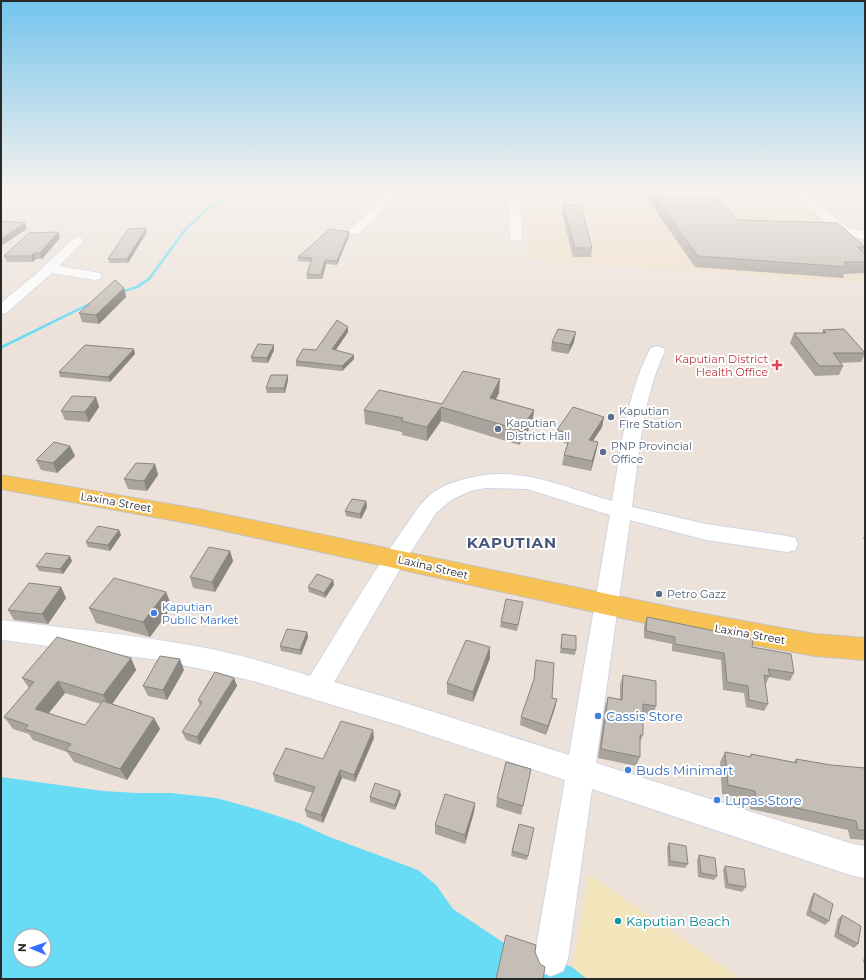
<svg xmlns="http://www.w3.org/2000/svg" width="866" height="980" viewBox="0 0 866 980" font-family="Montserrat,sans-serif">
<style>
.education{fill:#efdec8}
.sand{fill:#f3e5bb}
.water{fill:#67dcf4;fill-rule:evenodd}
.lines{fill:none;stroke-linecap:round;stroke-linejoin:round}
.stream{fill:#67dcf4;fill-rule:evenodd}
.street-casing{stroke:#cfd5e3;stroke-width:2}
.primary-casing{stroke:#c3c3c3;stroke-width:2}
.street{fill:#fff;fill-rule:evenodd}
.primary{fill:#f7c154;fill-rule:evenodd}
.wall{fill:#a9a39d;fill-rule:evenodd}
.shaded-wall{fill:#89857f}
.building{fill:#c4beb6;stroke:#89857f}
.health-dot{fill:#e0444e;stroke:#fff;stroke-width:1.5}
.service-dot{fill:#5c6f8a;stroke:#fff;stroke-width:1.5}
.shop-dot{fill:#3f7fe0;stroke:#fff;stroke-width:1.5}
.culture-dot{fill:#0f9aa8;stroke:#fff;stroke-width:1.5}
.labels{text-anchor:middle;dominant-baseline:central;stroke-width:4;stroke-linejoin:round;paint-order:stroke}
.health-label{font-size:11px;fill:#be3a42;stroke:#fff;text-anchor:end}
.service-label{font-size:11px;fill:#4e5e75;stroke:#fff;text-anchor:start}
.street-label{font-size:11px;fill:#292929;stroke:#fff}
.shop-label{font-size:11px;fill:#366cbe;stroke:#fff;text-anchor:start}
.near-shop-label{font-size:13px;fill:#366cbe;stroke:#fff;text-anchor:start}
.near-culture-label{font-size:13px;fill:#0d838f;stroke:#fff;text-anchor:start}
.district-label{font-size:15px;font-weight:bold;letter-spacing:1px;fill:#47567b;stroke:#fff}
</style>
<rect width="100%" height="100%" fill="#ece2da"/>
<path class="education" d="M519 190H793L865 259V283L529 260Z"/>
<path class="sand" d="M589 875 742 979H587L572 967Z"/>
<path class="water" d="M1 777 103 791 136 793H171L216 798 249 807 299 823 327 836 418 870 436 885 453 909 504 943 572 967 587 979H1ZM20 936H44V960H20Z"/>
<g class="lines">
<path class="stream" d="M239 190H242L211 207 186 231 150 280 138 288 119 294H117V292L136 286 148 278 184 229 209 205Z
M93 301 96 302 1 349V346Z"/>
<g class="street-casing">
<path id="street" d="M392 190H404L359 234H351L349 231 351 228Z
M506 190H516L521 215 522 237 520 240H512L510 237 509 215Z
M794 190H805L836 219 850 229 865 231V239L842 235 828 225Z
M78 237 82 238 84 241 59 266 100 273 102 276 100 279 95 280 52 273 6 313 1 314V303L36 274 74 238Z
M657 346 663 348 665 351C642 399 639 455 632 507L706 524 787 536 795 538 798 544 795 550 787 552 706 540 630 520 596 763 853 844 865 846V878L853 876 592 789 568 959 563 971 551 976 539 971 534 959 565 780 402 726 257 682 202 669 152 659 1 640V620C68 628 135 635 201 647 238 654 274 665 310 676 340 628 368 580 400 534 411 519 420 501 437 490 450 482 470 477 485 475 526 469 574 490 612 501 621 451 626 397 649 351L651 348ZM486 488 527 489 610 515 569 755 402 702 334 682 403 564 436 513 451 500 470 491Z"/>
</g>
<g class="primary-casing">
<path id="primary" d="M1 475 198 509 699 613 815 634 865 638V660L815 656 699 635 198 525 1 489Z"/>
</g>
<use href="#street" class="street"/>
<use href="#primary" class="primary"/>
</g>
<path class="wall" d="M319 190H341L339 192Z
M641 190H710L737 220 865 247 863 252 865 254V273L844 274 843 278 695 267Z
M563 205 592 248 591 257H573L562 213Z
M146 228 147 232 128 263H109L108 259Z
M58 232 60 238 42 259H36L33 262H7L4 256Z
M349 232V236L337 265 326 264 322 279H307V274L311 262 298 261V257Z
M124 288 126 297 99 324 82 322 79 313Z
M823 330 865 352V354L861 362 840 363 843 366 839 375 815 376 790 343 794 333H822Z
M348 332 336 350 354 359 342 371 296 366V361Z
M552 342H574L568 354 551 351Z
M274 345V350L268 363 252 362 251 357Z
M135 354 110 382 60 377 59 372Z
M288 375V380L285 393H267L266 388Z
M499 393 496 399 534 410 532 424 519 445 441 421 427 441 402 435V432L365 424 364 410 442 404Z
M96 397 99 407 89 422 65 420 61 411Z
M604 417 602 427 593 441 598 442 596 452 591 471 562 465 564 455 568 444 556 440 557 430Z
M70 446 75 456 57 473 41 470 36 460Z
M155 464 158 475 147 491 128 489 124 479Z
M366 501 367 507 361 519 346 516 345 511Z
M119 530 121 535 110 551 88 547 86 542Z
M865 535V541L863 538Z
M230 551 233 561 215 592 193 588 190 577Z
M72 561 63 574 39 571 36 566Z
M333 580 334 585 325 598 309 592 308 587Z
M61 587 66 598 48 624 14 620 8 610Z
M166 592 172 607 150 637 96 623 89 608Z
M522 607 517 631 500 627 501 622Z
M647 617 752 647 794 673 790 681 769 677 766 684 765 683 768 704 764 711 746 707 744 693 723 690 721 660 672 651V644L644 638V625Z
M307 632 308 637 301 655 281 651 280 646Z
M562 634 576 650 575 655 560 653Z
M490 647V658L473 702 447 694V683Z
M131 658 136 670 112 704 154 718 160 729 127 780 74 762 67 752 33 740 29 734 13 729 4 717 29 688 22 678ZM65 693 101 704 85 725 49 713Z
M536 660 552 698 557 699 555 708 546 735 520 725 521 717 534 681Z
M184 670 167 700 148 696 143 686Z
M623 675 656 706 653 716 643 714V735L640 742V757L636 766 598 758 605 707 608 697 620 699V685Z
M234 678 237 686 200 745 186 740 182 732 200 705 198 700Z
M374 738 355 782 342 778 323 823 307 817 305 810 313 793 275 782 273 774 323 759Z
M725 752 750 757 751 754 794 762 796 759 831 765 865 768V840L850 839 848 830 750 809 749 800 722 794 720 762Z
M531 769 521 815 496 807 497 798Z
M401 795 395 810 370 802V797Z
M475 803 474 812 465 844 435 834V825Z
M669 843 688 864 685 868 668 866 667 847Z
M512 851 528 856 527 860 511 856Z
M699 855 717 876 714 880 698 877 697 860Z
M725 866 746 887 742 892 725 888 723 870Z
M814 893 829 921 825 925 806 915 811 898Z
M842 915 858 944 854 948 834 937 838 919Z
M865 952V963L863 962Z"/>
<path class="shaded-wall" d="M25 223 27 229 1 246V239Z
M146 228 147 232 128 263 127 259Z
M58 232 60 238 42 259 40 253Z
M349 232V236L337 265V261Z
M34 253 36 259 33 262 31 256Z
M325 260 326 264 322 279 321 275Z
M124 288 126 297 99 324 96 315Z
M348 327V332L333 354 332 349Z
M576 332 574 342 568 354 570 345Z
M274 345V350L268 363 267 358Z
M134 349 135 354 110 382 108 377Z
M354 355V359L342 371V366Z
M288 375V380L285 393 284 388Z
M500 379 499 393 489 412 490 398Z
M96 397 99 407 89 422 85 412Z
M441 407V421L427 441V427Z
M534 410 532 424 519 445 520 430Z
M604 417 602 427 587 450 589 440Z
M598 442 596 452 591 471 592 461Z
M70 446 75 456 57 473 53 463Z
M155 464 158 475 147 491 144 481Z
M366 501 367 507 361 519 360 514Z
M119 530 121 535 110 551 108 545Z
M230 551 233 561 215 592 212 582Z
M70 556 72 561 63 574 60 569Z
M333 580 334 585 325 598 324 593Z
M61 587 66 598 48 624 42 614Z
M166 592 172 607 150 637 143 622Z
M307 632 308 637 301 655 300 650Z
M490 647V658L473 702V692Z
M131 658 136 670 110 707 103 695Z
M180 659 184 670 167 700 163 690Z
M234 678 237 686 200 745 197 737Z
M58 681 65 693 43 720 35 709Z
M557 699 555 708 546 735 548 726Z
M154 718 160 729 127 780 120 769Z
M373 730 374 738 355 782 354 775Z
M340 770 342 778 323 823 321 815Z
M400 791 401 795 395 810V805Z
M475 803 474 812 465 844V835Z"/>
<path class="building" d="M650 190H710L737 220 838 223 865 247H857L865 254V262H844L847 267 698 256Z
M563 205 581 206 592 248H575Z
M1 221 25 223 1 239Z
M146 228 127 259H108L128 229Z
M330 229 349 232 337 261 325 260 321 275 307 274 312 258 298 257Z
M58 232 40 253H34L31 256H4L29 233Z
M115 280 124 288 96 315 79 313Z
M337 320 348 327 332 349 354 355 342 366 296 361 303 349 316 350Z
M558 329 576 332 570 345 552 342Z
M844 329 865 353H833L843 366H819L794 333H826L823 330Z
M258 344 274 345 267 358 251 357Z
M85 345 134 349 108 377 59 372Z
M463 371 500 379 490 398 534 410 520 430 441 407 427 427 401 421 403 418 364 410 379 390 442 404Z
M271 375H288L284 388H266Z
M72 396 96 397 85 412 61 411Z
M573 407 604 417 589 440 598 442 592 461 564 455 571 434 557 430Z
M54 442 70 446 53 463 36 460Z
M136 463 155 464 144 481 124 479Z
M352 499 366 501 360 514 345 511Z
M98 526 119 530 108 545 86 542Z
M209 547 230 551 212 582 190 577Z
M46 553 70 556 60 569 36 566Z
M317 574 333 580 324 593 308 587Z
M114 578 166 592 143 622 89 608Z
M29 583 61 587 42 614 8 610Z
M506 599 523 602 518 625 501 622Z
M647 617 753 639 752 647 791 654 794 673 768 669 770 676 764 675 768 704 749 700 748 686 727 682 724 653 675 644V637L646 631Z
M287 629 307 632 300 650 280 646Z
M562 634 576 636V650L561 648Z
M57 637 131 658 103 695 58 681 35 709 85 725 103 701 154 718 120 769 66 750 71 744 25 729 28 725 4 717 34 682 22 678Z
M466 640 490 647 473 692 447 683Z
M160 656 180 659 163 690 143 686Z
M536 660 554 663 552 698 557 699 548 726 521 717 534 679Z
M215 672 234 678 197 737 182 732 202 702 198 700Z
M623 675 656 681V706L643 704V735H640V757L601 749 608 697 622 700Z
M341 721 373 730 354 775 340 770 321 815 305 810 315 787 273 774 286 748 323 759Z
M725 752 751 757V754L797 763 796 759 831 765 865 768V830H858L856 821 756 799 755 791 728 785Z
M506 762 531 769 523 806 497 798Z
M375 783 400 791 395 805 370 797Z
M445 794 475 803 465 835 435 825Z
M519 824 534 828 528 856 512 851Z
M669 843 686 846 688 864 670 861Z
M699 855 715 858 717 876 701 873Z
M725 866 744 869 746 887 728 884Z
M814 893 833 904 829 921 810 911Z
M842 915 861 926 858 944 838 933Z
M506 935 536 945 535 952 540 964 545 967 543 979H496Z"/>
<linearGradient id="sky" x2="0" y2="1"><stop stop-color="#74c4ed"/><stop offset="0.58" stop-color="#f6f2ee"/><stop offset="1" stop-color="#f6f2ee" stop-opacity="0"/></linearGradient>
<rect width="866" height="327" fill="url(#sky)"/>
<path class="health-dot" d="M775 359h4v4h4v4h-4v4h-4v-4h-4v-4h4z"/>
<g class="service-dot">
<circle cx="611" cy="417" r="4"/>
<circle cx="498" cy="429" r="4"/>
<circle cx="603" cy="452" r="4"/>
<circle cx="659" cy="594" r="4"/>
</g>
<g class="shop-dot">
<circle cx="154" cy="613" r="4"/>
<circle cx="598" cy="716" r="4"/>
<circle cx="628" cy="770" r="4"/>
<circle cx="717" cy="800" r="4"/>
</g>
<circle class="culture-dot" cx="618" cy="921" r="4"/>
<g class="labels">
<g class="health-label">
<text x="768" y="359">Kaputian District<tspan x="768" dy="13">Health Office</tspan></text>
</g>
<g class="service-label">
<text x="619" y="411">Kaputian<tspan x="619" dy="13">Fire Station</tspan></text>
<text x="506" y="423">Kaputian<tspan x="506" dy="13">District Hall</tspan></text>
<text x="611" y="446">PNP Provincial<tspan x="611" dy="13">Office</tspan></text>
<text x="667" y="594">Petro Gazz</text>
</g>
<g class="street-label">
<text transform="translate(116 502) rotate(10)">Laxina Street</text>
<text transform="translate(433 567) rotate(13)">Laxina Street</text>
<text transform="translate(750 634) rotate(10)">Laxina Street</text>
</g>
<g class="shop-label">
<text x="162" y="607">Kaputian<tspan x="162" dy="13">Public Market</tspan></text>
</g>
<g class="near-shop-label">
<text x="606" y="716">Cassis Store</text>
<text x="636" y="770">Buds Minimart</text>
<text x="725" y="800">Lupas Store</text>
</g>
<g class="near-culture-label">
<text x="626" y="921">Kaputian Beach</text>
</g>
<g class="district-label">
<text x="512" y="542">KAPUTIAN</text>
</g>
</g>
<rect width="866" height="980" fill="none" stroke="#292929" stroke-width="4"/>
<g transform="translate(32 948) rotate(272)"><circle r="19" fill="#ffffff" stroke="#a9a9a9"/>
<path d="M0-3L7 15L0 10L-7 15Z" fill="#346dff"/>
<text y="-6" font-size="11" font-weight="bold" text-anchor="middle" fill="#292929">N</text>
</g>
</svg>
